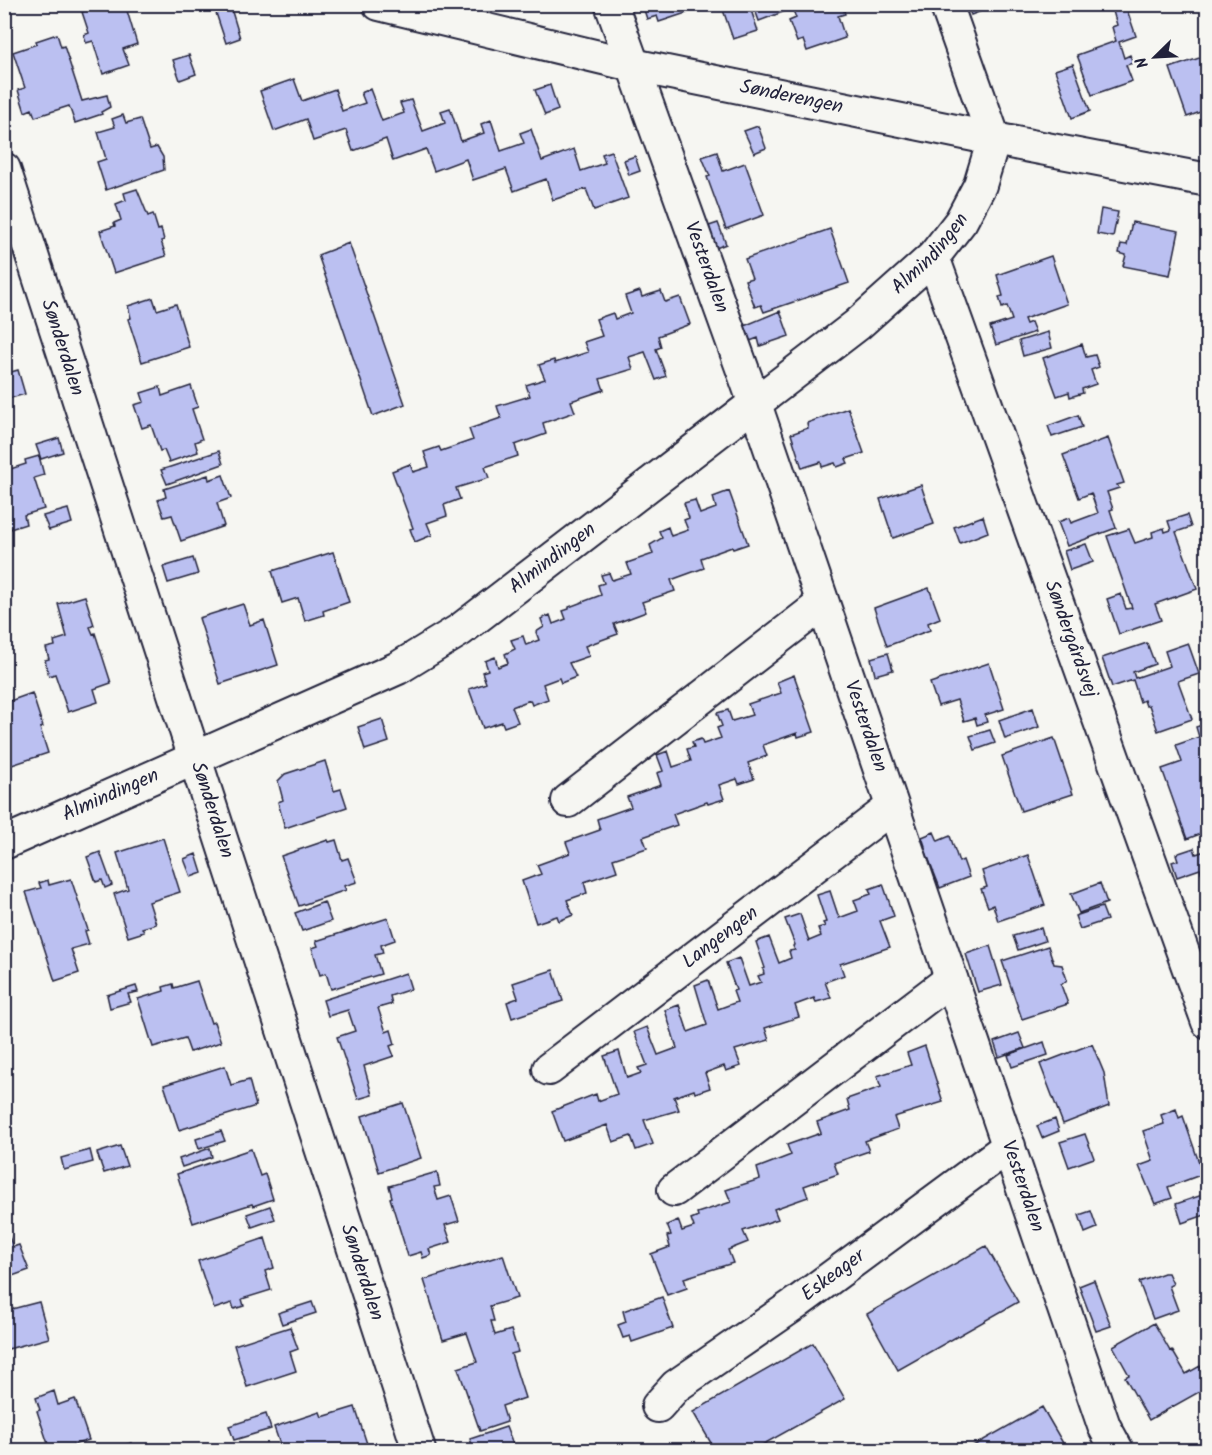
<svg xmlns="http://www.w3.org/2000/svg" width="1212" height="1455" viewBox="0 0 1212 1455" font-family="Kalam,sans-serif">
<style>
.building{fill:#bbc0f1;stroke:#22223b;stroke-width:1.5}
.lines{fill:none;stroke-linecap:round;stroke-linejoin:round}
.minor-casing{stroke:#22223b;stroke-width:36}
.minor{stroke:#f6f6f2;stroke-width:32}
.labels{text-anchor:middle;dominant-baseline:central;stroke-width:4.5;stroke-linejoin:round;paint-order:stroke}
.street-label{font-size:20px;fill:#22223b;stroke:#f6f6f2}
</style>
<rect width="100%" height="100%" fill="#f6f6f2"/>
<filter id="ink" filterUnits="userSpaceOnUse"><feTurbulence type="fractalNoise" baseFrequency=".0167" numOctaves="2"/><feDisplacementMap in="SourceGraphic" scale="12" xChannelSelector="R" yChannelSelector="G"/><feConvolveMatrix kernelMatrix="1 2 1 2 8 2 1 2 1" color-interpolation-filters="sRGB"/></filter>
<g filter="url(#ink)">
<path class="building" d="M105 4H125L137 44 123 49 129 65 103 74 93 41 86 43 84 35 89 33 82 12Z
M642 4H703L704 7 659 22 657 16 647 19Z
M721 4H749L758 31 733 39Z
M753 4H786L788 10 759 21Z
M842 4 845 14 838 16 845 38 807 51 803 40 797 42 789 21 796 18 791 5Z
M967 4H1000L971 15Z
M1111 4H1125L1136 36 1119 42 1124 58 1130 55 1133 63 1126 65 1132 81 1092 95 1077 55 1116 41 1112 27 1117 25Z
M230 5 240 38 226 43 215 10Z
M57 34 61 47 64 46 82 101 107 95 110 107 101 112 102 114 75 123 69 106 35 117 32 109 25 112 18 90 25 88 13 52 37 44 36 41Z
M189 55 196 74 180 80 173 60Z
M1208 55V116L1205 117 1203 111 1187 117 1170 68Z
M1073 64 1090 111 1072 118 1055 70Z
M294 79 302 101 335 89 342 111 365 103 361 93 370 89 382 121 404 113 400 103 411 100 423 131 445 123 441 111 450 108 461 141 484 133 481 124 491 120 501 151 524 143 520 133 531 129 542 161 574 149 581 171 605 163 602 154 611 151 628 198 594 210 586 189 553 200 546 179 514 191 506 169 473 180 466 159 434 171 426 149 393 161 386 139 353 151 346 130 313 141 306 119 274 131 260 91Z
M550 85 558 110 545 115 535 90Z
M123 115 126 123 140 119 150 149 157 147 163 157 164 170 106 190 97 162 106 159 98 132 115 127 112 119Z
M758 126 766 148 754 153 744 131Z
M717 152 723 171 745 163 764 215 726 229 707 177 710 176 702 157Z
M635 156 640 171 629 175 624 160Z
M137 189 148 216 153 214 158 230 161 229 164 240 161 241 166 256 114 273 100 231 115 226 114 223 121 220 116 204 126 200 124 193Z
M1101 209 1118 212 1113 237 1097 234Z
M1132 222 1179 231 1170 275 1123 266 1126 255 1119 253 1121 244 1127 245Z
M718 223 726 244 716 248 709 226Z
M830 229 849 283 764 312 761 305 755 307 745 280 752 278 745 259Z
M349 243 405 404 373 416 318 255Z
M1051 256 1067 304 1024 319 1026 324 1031 322 1035 332 996 345 990 327 1012 320 1007 306 1002 308 999 297 1003 296 997 275Z
M640 291 642 297 661 291 665 302 680 297 690 324 658 336 661 347 656 349 666 376 656 380 645 352 629 357 633 369 600 379 604 390 571 401 575 412 543 423 546 434 515 445 518 456 485 467 489 478 456 488 460 499 444 505 447 516 427 523 432 535 415 542 410 529 413 528 392 471 410 464 413 472 429 467 424 452 439 447 441 451 473 440 469 429 501 418 497 406 530 396 526 385 545 379 539 365 554 360 555 363 588 352 584 342 602 336 596 319 613 313 615 319 631 313 625 296Z
M153 298 157 310 176 304 189 347 142 362 128 319 131 318 128 306Z
M780 311 789 336 760 346 758 338 750 341 744 326Z
M1048 332 1052 348 1023 356 1019 341Z
M1082 344 1086 357 1095 355 1099 367 1091 370 1096 384 1082 389 1083 393 1070 397 1069 392 1057 396 1043 358Z
M18 370 25 394 4 400V374Z
M191 386 198 407 192 409 202 439 195 442 198 452 169 462 164 450 160 451 151 425 142 428 134 405 144 402 141 393 160 387 162 396Z
M848 408 864 453 846 459 848 463 837 467 835 463 822 467 821 462 802 468 791 434 808 428 807 423Z
M1078 415 1082 427 1052 437 1048 426Z
M59 438 63 452 41 459 36 445Z
M1108 438 1124 483 1117 485 1119 488 1107 492 1113 509 1110 510 1116 528 1067 546 1058 522 1069 518 1071 523 1098 513 1091 493 1079 498 1063 455Z
M219 451 223 464 167 484 161 470Z
M39 456 44 475 34 478 44 509 24 515 26 524 4 531V471L26 464 25 460Z
M208 475 209 480 223 475 231 498 217 503 224 526 181 541 172 515 164 517 158 500 166 497 164 489Z
M921 485 934 524 893 538 880 499Z
M729 491 748 544 733 549 732 547 701 558 704 568 671 580 675 591 642 602 646 612 614 624 618 634 585 646 589 656 569 663 576 677 561 683 559 678 543 684 548 699 532 705 530 700 512 707 518 722 504 727 502 722 483 728 469 689 486 683 482 672 488 670 485 661 495 657 498 667 508 663 505 654 515 649 511 640 523 636 526 645 539 640 536 632 544 627 541 619 550 615 553 624 566 619 563 611 569 609V607L601 595 598 585 604 583 601 575 609 573 612 580 631 574 627 563 653 554 650 545 662 538 659 531 668 527 671 536 688 530 684 520 689 518 684 503 695 500 700 514 716 508 713 497Z
M68 509 72 523 49 530 43 516Z
M1187 515 1191 527 1176 532 1197 589 1155 604 1161 620 1119 634 1107 599 1121 594 1126 609 1132 608 1107 536 1129 529 1135 543 1153 537 1152 532 1164 528 1165 532 1171 530 1168 521Z
M983 516 988 532 960 543 954 527Z
M1086 544 1093 562 1070 570 1064 551Z
M333 552 349 602 323 611 324 615 305 621 298 598 282 603 272 571Z
M193 558 198 574 168 583 163 567Z
M929 588 940 618 928 623 930 630 887 646 874 608Z
M85 596 94 625 90 627 93 634 95 633 111 683 94 689 98 702 68 712 55 674 49 676 45 660 49 659 46 648 55 646 54 641 67 637 58 604Z
M243 604 250 625 264 620 278 665 220 684 199 618Z
M1147 643 1155 664 1133 672 1135 678 1170 666 1165 651 1188 643 1199 674 1178 681 1192 719 1158 731 1149 705 1146 706 1144 700 1140 702 1133 680 1112 687 1102 658Z
M888 653 893 670 875 675 871 658Z
M989 663 1004 709 985 715 987 722 977 725 975 718 964 721 957 700 938 706 930 683Z
M794 675 814 732 798 737 797 733 763 745 767 756 748 763 754 779 739 784 737 779 719 785 724 799 708 804 707 802 673 814 677 825 643 837 647 848 613 859 617 871 584 882 587 893 567 900 573 915 559 921 557 916 536 923 522 881 541 874 537 865 570 853 566 842 600 830 597 819 631 807 627 797 661 785 657 773 663 771 657 755 668 751 673 767 691 761 687 749 694 747 692 742 701 739 703 744 721 738 717 728 722 726 717 713 728 710 732 721 752 715 748 704 781 693 777 682Z
M32 693 43 727 40 728 48 753 6 767 4 715 10 713 7 702Z
M1033 708 1039 727 1005 739 999 720Z
M382 719 389 742 365 750 358 727Z
M1208 723V831L1187 839 1162 769 1182 762 1176 745 1199 737 1196 727Z
M990 730 995 743 975 750 970 736Z
M1054 738 1073 794 1021 811 1002 756Z
M325 761 334 791 341 789 347 807 285 828 279 806 278 802 283 800 278 781 285 774Z
M934 832 938 841 950 836 959 862 963 860 969 877 940 888 924 847 925 846 922 837Z
M163 838 180 892 149 902 156 924 142 928 144 932 128 937 114 894 128 889 117 853Z
M328 840 329 842 336 840 342 860 348 858 357 882 344 886 346 890 299 906 281 856Z
M1194 848 1196 854 1205 851 1208 859V890L1200 869 1177 877 1172 862 1178 860 1176 854Z
M100 852 112 885 105 888 102 880 96 882 87 857Z
M196 854 202 873 191 877 184 859Z
M1028 855 1045 905 998 921 993 905 988 907 981 889 987 887 982 871Z
M71 879 88 930 85 931 89 944 71 949 79 973 55 981 26 892 41 888 39 883 48 880 49 885Z
M1100 883 1107 903 1079 913 1071 894Z
M883 884 894 916 880 921 890 947 840 964 844 975 825 982 831 998 816 1002 814 998 795 1005 799 1017 765 1028 769 1040 735 1050 741 1066 726 1071 724 1066 705 1073 710 1088 695 1093 694 1090 674 1097 679 1110 644 1120 653 1144 636 1150 631 1136 613 1142 607 1125 563 1141 552 1111 596 1094 598 1101 617 1094 604 1056 619 1051 627 1078 641 1073 638 1068 647 1065 634 1032 647 1027 658 1055 677 1048 665 1010 679 1005 688 1032 707 1025 695 985 708 980 718 1009 737 1002 733 991 736 990 726 963 739 958 749 986 761 982 758 976 764 974 763 969 765 968 756 942 769 937 779 963 791 958 789 951 795 950 793 946 795 945 785 919 800 914 809 941 821 936 818 928 825 926 823 923 826 922 817 895 830 891 839 918 858 911 854 900 871 894 869 889Z
M324 902 331 921 302 931 295 913Z
M1102 907 1107 920 1080 929 1075 916Z
M388 918 395 940 381 945 383 953 375 955 381 974 331 989 326 973 320 975 312 948 318 946 316 941Z
M1041 928 1045 941 1018 950 1013 936Z
M990 946 1002 985 978 992 966 954Z
M1048 946 1054 964 1062 965 1067 980 1061 985 1068 1004 1022 1019 1002 961Z
M553 970 563 1001 512 1018 507 1002 518 998 513 983Z
M406 973 411 989 390 996 392 1004 378 1008 386 1032 391 1030 395 1044 390 1046 394 1056 364 1066 372 1095 358 1099 337 1037 355 1031 348 1010 328 1016 323 1000Z
M197 981 211 1023 214 1022 221 1042 190 1052 185 1038 153 1047 138 999 164 991 163 987 173 984 174 988Z
M136 986 138 992 128 994 131 1002 110 1008 107 995Z
M1019 1033 1025 1048 999 1057 994 1042Z
M1044 1042 1048 1055 1012 1067 1008 1055Z
M1092 1044 1104 1073 1109 1106 1063 1124 1040 1064Z
M925 1046 943 1102 894 1117 898 1129 865 1141 869 1151 834 1163 838 1174 804 1186 808 1197 774 1209 778 1219 743 1231 748 1242 728 1250 733 1263 684 1278 687 1288 667 1295 651 1254 670 1247 667 1236 671 1235 667 1225 678 1220 682 1231 694 1227 691 1219 698 1216 697 1213 731 1202 726 1190 760 1179 757 1168 791 1155 787 1145 821 1133 817 1122 850 1110 847 1099 881 1087 877 1076 911 1065 907 1053Z
M225 1066 231 1085 249 1080 256 1106 179 1130 164 1085Z
M403 1103 421 1158 379 1172 362 1116Z
M1176 1109 1179 1118 1183 1116 1203 1174 1168 1187 1172 1198 1155 1204 1139 1166 1153 1161 1143 1131 1164 1124 1161 1115Z
M1055 1119 1059 1131 1042 1138 1037 1126Z
M221 1131 225 1141 199 1149 196 1139Z
M1085 1134 1094 1158 1069 1167 1060 1142Z
M120 1146 127 1166 104 1173 97 1153Z
M210 1148 212 1157 182 1167 179 1159Z
M251 1149 260 1176 265 1174 273 1199 253 1206 252 1204 193 1223 177 1174Z
M90 1150 93 1162 64 1170 61 1158Z
M437 1172 440 1186 434 1187 438 1200 451 1196 459 1221 445 1225 451 1242 429 1249 431 1255 423 1258 421 1252 408 1256 390 1198 392 1197 389 1186Z
M1208 1193V1214L1182 1223 1176 1204Z
M270 1206 275 1219 252 1227 247 1214Z
M1091 1211 1097 1228 1085 1233 1079 1215Z
M4 1224 13 1247 19 1245 29 1270 4 1279Z
M265 1238 274 1268 265 1271 271 1290 242 1299 244 1306 234 1309 232 1303 214 1309 198 1261Z
M986 1246 1018 1302 898 1370 867 1314Z
M503 1255 517 1298 490 1306 494 1321H491L495 1335 511 1330 518 1352 511 1354 525 1398 502 1406 507 1422 480 1431 458 1368 477 1362 467 1333 443 1340 424 1280Z
M1164 1273H1168L1173 1284 1169 1286 1178 1310 1153 1319 1139 1282Z
M1094 1280 1111 1326 1096 1331 1079 1286Z
M662 1297 673 1328 632 1342 630 1336 623 1338 618 1325 626 1322 623 1311Z
M39 1302 49 1338 8 1349 4 1334V1311Z
M312 1302 316 1313 282 1324 278 1313Z
M1154 1323 1170 1351 1172 1350 1186 1374 1200 1366 1208 1387 1149 1420 1125 1377 1129 1375 1113 1346Z
M290 1327 298 1349 290 1352 296 1371 247 1387 234 1345Z
M813 1343 845 1399 753 1450H715L693 1412Z
M54 1391 58 1405 75 1399 89 1440 73 1445 75 1450H50L37 1411 40 1410 36 1398Z
M355 1407 369 1450H282L274 1427 320 1412 322 1417Z
M1042 1407 1067 1450H966Z
M266 1414 271 1429 234 1440 229 1426Z
M506 1427 515 1450H474L470 1439Z
M131 1443 133 1450H109Z"/>
<g class="lines">
<g class="minor-casing">
<g id="minor">
<path id="s1" d="M379 4 632 65 994 139 1208 180"/>
<path id="s2" d="M611 4 755 404 1104 1426 1117 1450"/>
<path id="s3" d="M4 169 419 1450"/>
<path id="s4" d="M933 257 1208 1022"/>
<path d="M568 801 822 604"/>
<path id="s5" d="M4 843 398 668 460 630 857 325 933 257 961 221 980 185 994 139 946 4"/>
<path id="s6" d="M549 1069 892 807"/>
<path d="M674 1190 951 979"/>
<path id="s7" d="M658 1406 676 1386 798 1302 1009 1146"/>
</g>
</g>
<use href="#minor" class="minor"/>
</g>
</g>
<g class="labels">
<g class="street-label">
<text stroke="none"><textPath href="#s1" startOffset="423">Sønderengen</textPath></text>
<text stroke="none"><textPath href="#s5" startOffset="1107">Almindingen</textPath></text>
<text stroke="none"><textPath href="#s2" startOffset="280">Vesterdalen</textPath></text>
<text stroke="none"><textPath href="#s3" startOffset="188">Sønderdalen</textPath></text>
<text stroke="none"><textPath href="#s5" startOffset="621">Almindingen</textPath></text>
<text stroke="none"><textPath href="#s4" startOffset="406">Søndergårdsvej</textPath></text>
<text stroke="none"><textPath href="#s2" startOffset="766">Vesterdalen</textPath></text>
<text stroke="none"><textPath href="#s5" startOffset="117">Almindingen</textPath></text>
<text stroke="none"><textPath href="#s3" startOffset="674">Sønderdalen</textPath></text>
<text stroke="none"><textPath href="#s6" startOffset="216">Langengen</textPath></text>
<text stroke="none"><textPath href="#s2" startOffset="1252">Vesterdalen</textPath></text>
<text stroke="none"><textPath href="#s3" startOffset="1160">Sønderdalen</textPath></text>
<text stroke="none"><textPath href="#s7" startOffset="219">Eskeager</textPath></text>
</g>
</g>
<rect width="1212" height="1455" fill="none" stroke="#f6f6f2" stroke-width="24"/>
<rect x="12" y="12" width="1188" height="1431" fill="none" stroke="#22223b" stroke-width="2" filter="url(#ink)"/>
<g transform="translate(1155 57) rotate(246)" stroke="#f6f6f2" stroke-width="4.5" paint-order="stroke">
<path d="M0-4.5L10 22L0 15L-10 22Z" fill="#22223b"/>
<text y="-9" font-size="16" font-weight="bold" text-anchor="middle" fill="#22223b">N</text>
</g>
</svg>
